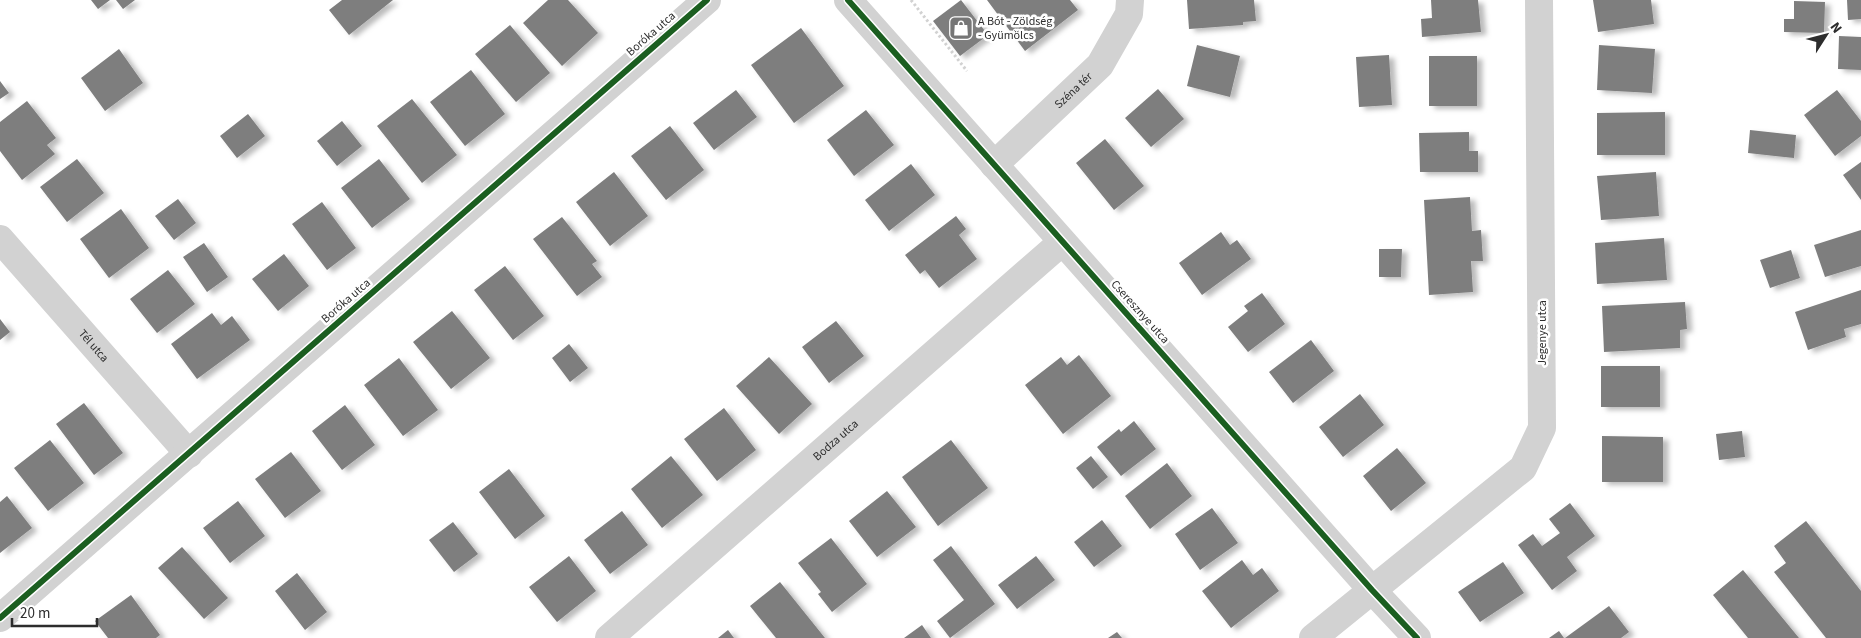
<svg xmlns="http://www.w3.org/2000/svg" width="1861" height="638" viewBox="0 0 1861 638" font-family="'Source Sans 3',sans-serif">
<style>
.building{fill:#7e7e7e;filter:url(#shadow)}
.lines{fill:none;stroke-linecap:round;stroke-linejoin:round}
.path{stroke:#d2d2d2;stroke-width:3;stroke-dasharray:2.5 2.5;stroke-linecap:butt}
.street{stroke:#d2d2d2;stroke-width:28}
.cycleway-casing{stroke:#fff;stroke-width:9}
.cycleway{stroke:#1b5e20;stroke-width:6}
.labels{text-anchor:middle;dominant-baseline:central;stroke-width:5;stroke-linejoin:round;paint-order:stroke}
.poi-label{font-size:12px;fill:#2d2d2d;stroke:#fff;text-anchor:start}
.street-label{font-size:12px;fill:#2d2d2d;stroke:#fff}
</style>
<defs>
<filter id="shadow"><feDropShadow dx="5.5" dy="3" stdDeviation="2.5" flood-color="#0004"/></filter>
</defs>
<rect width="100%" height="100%" fill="#fff"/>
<path class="building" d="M91 0H110L98 9Z
M116 0H135L123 9Z
M342 0H393L349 35 329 10Z
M548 0H568L598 33 562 66 523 23Z
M961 0 988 35 960 56 933 21Z
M987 0H1070L1078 10 1025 51Z
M1187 0H1254L1256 21 1243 22V25L1189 29Z
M1431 0H1478L1481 32 1422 37 1421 19 1432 18Z
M1593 0H1651L1654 24 1598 32Z
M1847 0H1861V19L1848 20Z
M1794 1 1825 2 1824 33 1784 32V19H1794Z
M510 25 550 73 516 102 475 54Z
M801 28 844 86 794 123 751 65Z
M1839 36 1861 37V70L1838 69Z
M1197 45 1240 56 1230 97 1187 86Z
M1599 45 1655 49 1652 93 1597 90Z
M119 49 143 83 105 111 81 78Z
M1389 55 1392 105 1359 107 1356 57Z
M1429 56H1477V106H1429Z
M471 70 505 114 465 146 430 102Z
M0 81 9 93 0 99Z
M1158 89 1184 119 1151 147 1125 118Z
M736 90 757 117 714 150 693 123Z
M1837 90 1861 121V136L1835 156 1804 115Z
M412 99 457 155 422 183 377 126Z
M27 101 56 138 47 145 55 154 22 180 0 151V122Z
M866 110 894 145 854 176 827 140Z
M1665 112V155H1597V113Z
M248 114 265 136 237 158 220 136Z
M342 121 362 146 337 166 317 141Z
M670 126 704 170 666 200 631 156Z
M1750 130 1796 135 1794 158 1748 153Z
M1469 132V151H1478V172H1420L1419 133Z
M1105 139 1144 186 1114 210 1076 163Z
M77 159 104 193 67 222 40 187Z
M379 159 410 199 372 228 341 188Z
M1861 162V200L1843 175Z
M911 164 935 195 889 231 865 200Z
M614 172 648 216 610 246 576 202Z
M1656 172 1659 216 1601 220 1597 176Z
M1470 197 1472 231 1481 230 1483 261H1471L1473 292 1429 295 1424 200Z
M178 199 196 223 174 240 155 216Z
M322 202 356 248 327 270 292 224Z
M121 209 149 248 109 278 80 239Z
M956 216 966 229 959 235 977 259 939 288 925 270 920 274 905 255Z
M562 217 597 261 592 264 602 277 577 296 533 239Z
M1861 230V266L1825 277 1814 245Z
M1221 232 1230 245 1237 240 1251 259 1202 295 1179 263Z
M1664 238 1667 280 1597 284 1595 243Z
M204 243 228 277 207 292 183 257Z
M1379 249H1402L1401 277H1379Z
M1791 250 1800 278 1770 288 1760 260Z
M284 254 309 286 278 311 252 279Z
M505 266 544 316 513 340 474 290Z
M168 270 195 304 157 333 130 299Z
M1861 290V324L1844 329 1846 337 1808 350 1795 312Z
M1262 293 1285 324 1248 352 1228 327 1248 311 1244 306Z
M1685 302 1687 329 1680 330V348L1604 352 1602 306Z
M452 311 490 358 451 389 413 342Z
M212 313 221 325 232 316 250 340 197 379 171 344Z
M0 319 10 332 0 340Z
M836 321 864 356 829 383 802 347Z
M1311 340 1334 371 1293 403 1269 372Z
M569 344 588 368 570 382 552 358Z
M1079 355 1111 396 1063 434 1025 385 1061 357 1067 365Z
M769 357 812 404 779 434 736 386Z
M399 358 438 410 403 436 364 385Z
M1601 366H1660V407H1601Z
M1360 394 1384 425 1343 457 1319 427Z
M84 403 123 453 94 475 56 424Z
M345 405 375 445 342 470 312 431Z
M724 408 756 450 717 481 684 439Z
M1134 421 1156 449 1121 476 1097 447 1119 429 1121 432Z
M1742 431 1745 457 1719 460 1716 434Z
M1602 436 1663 437V482H1602Z
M50 440 84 483 48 511 14 468Z
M951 440 988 488 938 526 902 477Z
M1397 448 1426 483 1391 511 1363 476Z
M291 452 321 491 285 518 255 479Z
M671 456 703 495 662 528 631 489Z
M1091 456 1108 477 1093 489 1076 468Z
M1167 463 1192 496 1150 529 1125 496Z
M509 469 545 516 515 539 479 492Z
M887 491 916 527 877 557 849 521Z
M7 496 32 528 0 553V502Z
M238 501 265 536 230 563 203 528Z
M1570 503 1595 536 1567 557 1577 571 1552 590 1518 545 1533 534 1542 546 1560 533 1549 519Z
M1212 508 1238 543 1200 570 1175 534Z
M622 511 648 545 610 574 584 540Z
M1102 520 1122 546 1094 567 1074 542Z
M1806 521 1861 591V638H1826L1774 572 1786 563 1774 546Z
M453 522 478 554 454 572 429 540Z
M831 538 867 584 832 612 818 594 821 592 798 563Z
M951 546 995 604 950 638 937 621 964 600 933 560Z
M182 547 228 598 204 619 158 568Z
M569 556 596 591 557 622 529 587Z
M1036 556 1055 580 1017 609 998 585Z
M1242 560 1253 575 1262 568 1279 591 1231 628 1202 591Z
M1503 562 1524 593 1480 622 1458 592Z
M1743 570 1799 638H1748L1713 595Z
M297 573 327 612 305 630 275 591Z
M780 582 825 638H776L750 606Z
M131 595 160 635 156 638H108L95 621Z
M1609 606 1629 632 1621 638H1565Z
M922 625 931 638H904Z
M728 630 734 638H718Z
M1559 631 1564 638H1549Z
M1117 632 1122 638H1108Z"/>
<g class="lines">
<path class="path" d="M911 0 967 71"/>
<g class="street">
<path d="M848 0 1372 590 1417 638"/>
<path id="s1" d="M994 165 1100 65 1129 14 1130 0"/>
<path id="s2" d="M0 239 189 454"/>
<path d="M0 618 707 0"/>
<path id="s3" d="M609 638 1062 242"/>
<path d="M1313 638 1523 468 1542 428 1539 0"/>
</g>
<g class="cycleway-casing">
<path id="cycleway" d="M848 0 1372 590 1417 638
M0 618 707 0"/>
</g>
<use href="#cycleway" class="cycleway"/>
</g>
<defs>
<g id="shop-square" transform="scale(1.25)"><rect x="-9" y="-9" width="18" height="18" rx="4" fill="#767676" stroke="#fff"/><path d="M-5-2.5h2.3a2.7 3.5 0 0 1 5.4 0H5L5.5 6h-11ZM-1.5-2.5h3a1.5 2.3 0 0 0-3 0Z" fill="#fff"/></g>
</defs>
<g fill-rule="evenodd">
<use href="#shop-square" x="961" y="28"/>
</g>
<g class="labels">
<g class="poi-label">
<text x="978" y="21">A Bót - Zöldség<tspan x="978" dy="14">- Gyümölcs</tspan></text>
</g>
<g class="street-label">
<text transform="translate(651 34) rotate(-41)">Boróka utca</text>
<text stroke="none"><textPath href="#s1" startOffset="109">Széna tér</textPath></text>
<text transform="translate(346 301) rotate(-41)">Boróka utca</text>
<text transform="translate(1140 312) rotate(48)">Cseresznye utca</text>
<text transform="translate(1542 333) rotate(-90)">Jegenye utca</text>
<text stroke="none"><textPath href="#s2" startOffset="142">Tél utca</textPath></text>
<text stroke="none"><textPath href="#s3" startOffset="301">Bodza utca</textPath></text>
</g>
</g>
<g transform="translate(1826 35) rotate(54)" stroke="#ffffff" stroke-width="4" paint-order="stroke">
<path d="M0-4L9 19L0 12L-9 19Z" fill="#2d2d2d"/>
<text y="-8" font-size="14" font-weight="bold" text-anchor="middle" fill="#2d2d2d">N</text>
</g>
<path d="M12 618v8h85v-8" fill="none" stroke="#2d2d2d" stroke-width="2.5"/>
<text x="20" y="618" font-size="15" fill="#2d2d2d" stroke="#ffffff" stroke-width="4" paint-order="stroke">20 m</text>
</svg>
